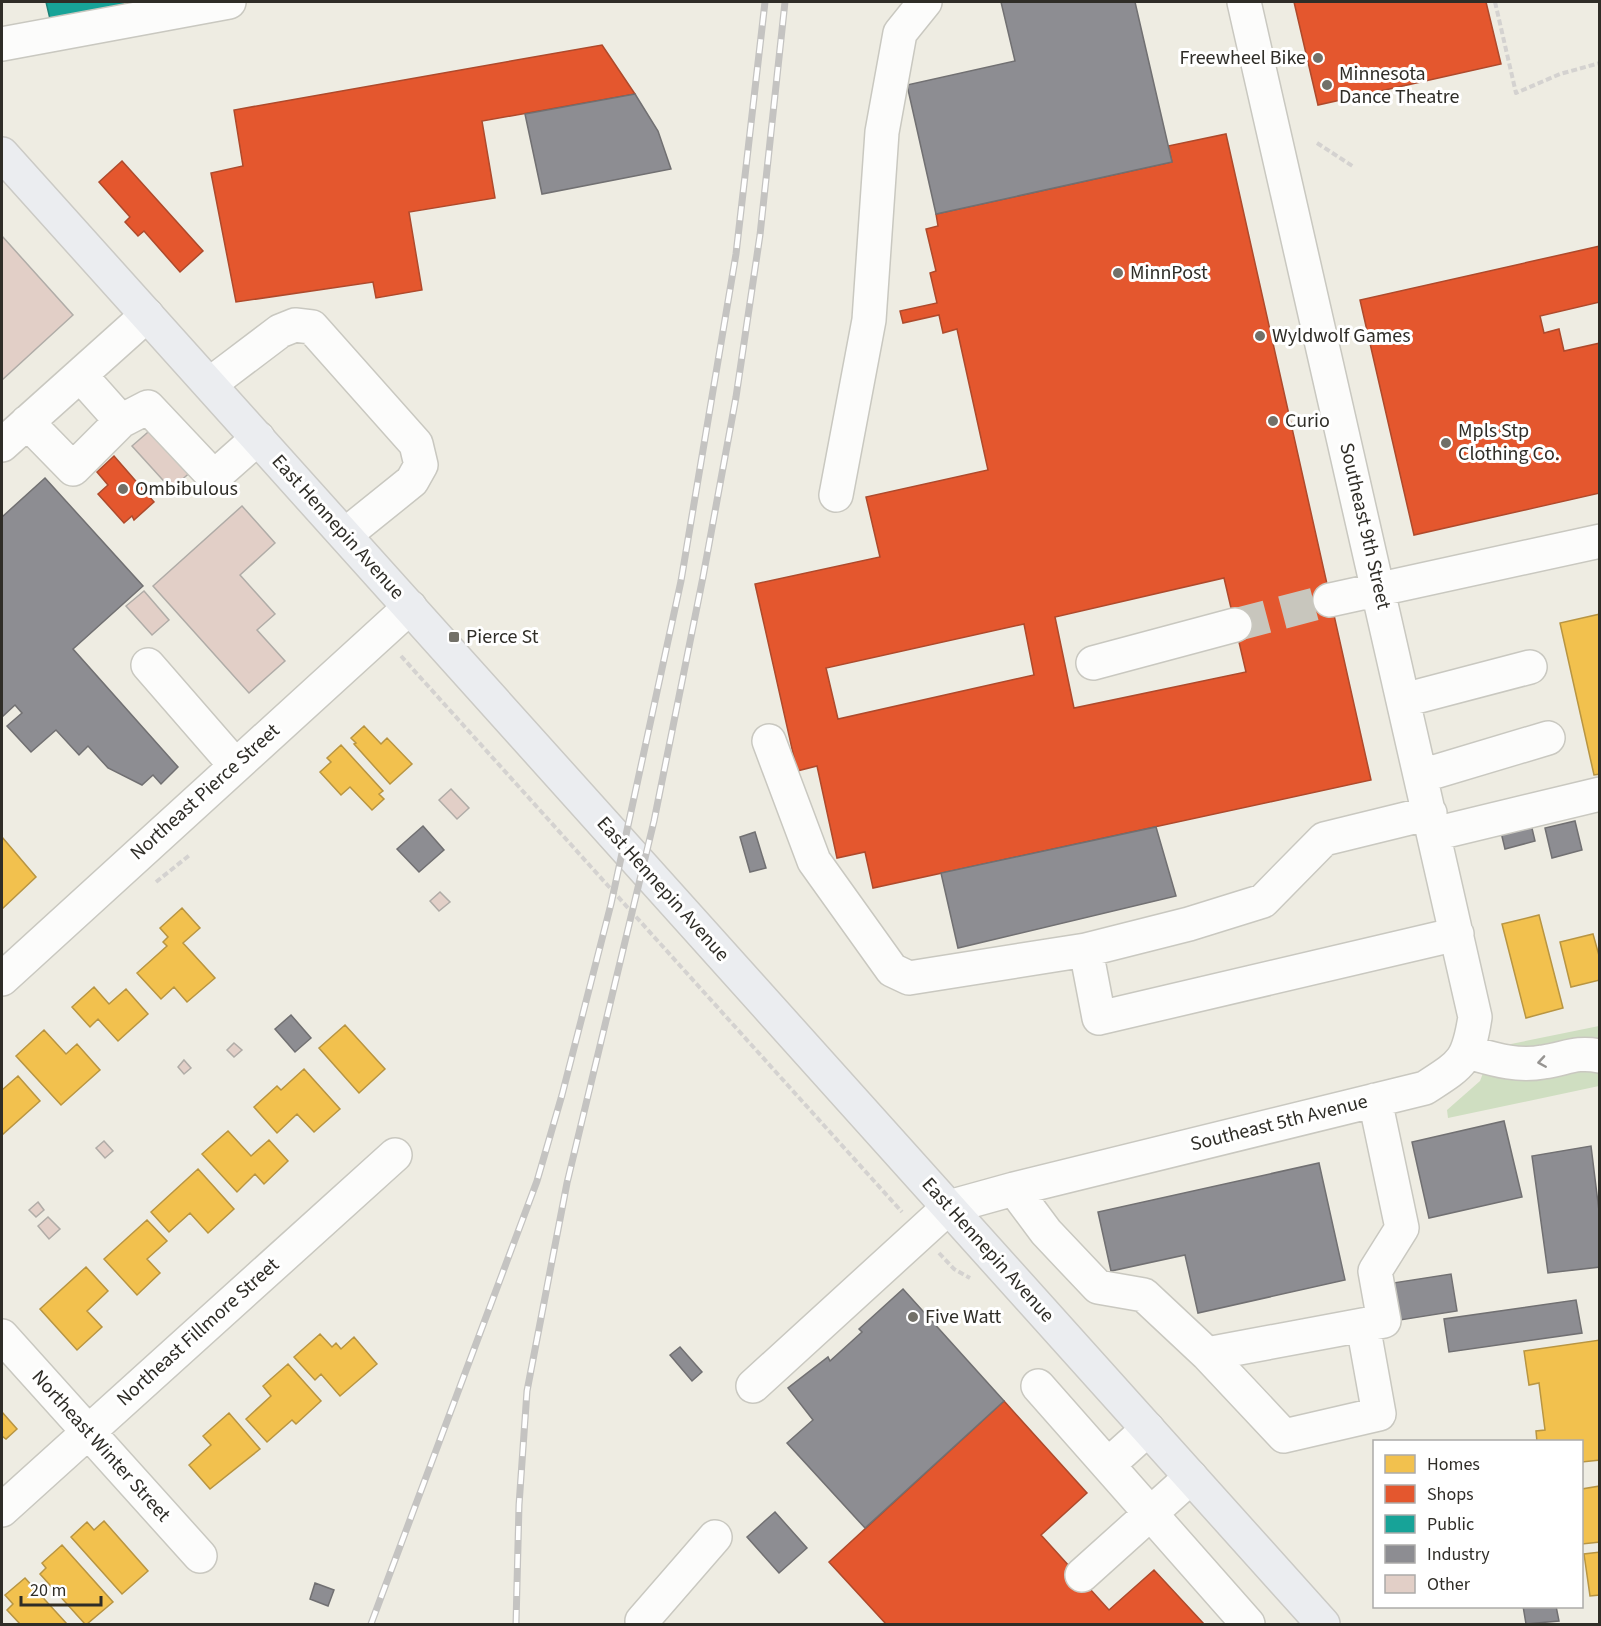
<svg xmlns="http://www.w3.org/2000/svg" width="1601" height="1626" viewBox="0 0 1601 1626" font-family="'Source Sans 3',sans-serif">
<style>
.green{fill:#cfdec1}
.homes{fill:#f2c14e;stroke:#b89542;stroke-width:1.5}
.shops{fill:#e4572e;stroke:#ae4a2c;stroke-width:1.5;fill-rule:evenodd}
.public{fill:#17a398;stroke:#1e8076;stroke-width:1.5}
.industry{fill:#8d8d92;stroke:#717072;stroke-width:1.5}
.building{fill:#e2cfc7;stroke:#b0aca7;stroke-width:1.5}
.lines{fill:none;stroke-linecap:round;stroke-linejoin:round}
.minor-tunnel{stroke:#c8c6bd;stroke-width:33;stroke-dasharray:33 16;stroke-linecap:butt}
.minor-casing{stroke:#c9c8c0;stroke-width:36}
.major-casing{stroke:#cbcac5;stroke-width:36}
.path{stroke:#d4d2d0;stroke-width:4;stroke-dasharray:6 3;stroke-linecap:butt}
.minor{stroke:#fcfcfb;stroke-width:33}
.major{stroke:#ebedf0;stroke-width:33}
.rail-casing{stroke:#c4c3c1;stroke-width:7}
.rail{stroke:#fff;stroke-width:4.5;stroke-dasharray:14;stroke-linecap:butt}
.oneway{stroke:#969491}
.poi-dot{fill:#727068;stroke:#fff;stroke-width:2}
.labels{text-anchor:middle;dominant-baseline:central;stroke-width:6;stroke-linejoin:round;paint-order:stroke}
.poi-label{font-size:20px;fill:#2f2d27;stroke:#fff;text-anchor:start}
.street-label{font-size:20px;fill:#2f2d27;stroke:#fff}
</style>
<rect width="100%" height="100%" fill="#eeece2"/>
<path class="green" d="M1599 1026V1047L1499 1049 1506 1045Z
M1599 1066V1086L1448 1118 1447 1110 1480 1081 1485 1068Z"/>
<path class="homes" d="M1600 614V774L1594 775 1560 623Z
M364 726 381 744 387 738 412 764 390 784 354 744 356 743 351 738Z
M341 745 383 791 379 794 384 799 372 810 350 787 341 795 320 772 331 762 327 758Z
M2 837 36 877 2 909Z
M182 908 200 928 183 943 215 978 187 1002 174 987 161 999 137 973 167 946 163 942 168 937 160 928Z
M1539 915 1563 1008 1526 1018 1502 924Z
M1593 934 1600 959V980L1571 987 1560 942Z
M94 987 109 1004 126 989 148 1014 118 1041 98 1019 90 1027 72 1007Z
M345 1025 385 1069 359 1093 319 1048Z
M44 1030 66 1054 77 1044 100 1070 61 1105 16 1056Z
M304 1069 340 1109 314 1132 297 1114 277 1133 254 1107 277 1086 281 1090Z
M18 1076 40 1101 2 1135V1090Z
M228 1131 251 1156 269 1140 288 1161 264 1184 255 1174 237 1192 202 1154Z
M198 1169 234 1209 208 1233 190 1213 169 1232 151 1212Z
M147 1220 167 1241 147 1259 160 1273 137 1295 104 1259Z
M86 1267 108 1291 87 1311 102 1327 77 1350 40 1309Z
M320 1334 332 1347 336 1343 341 1349 354 1337 377 1364 340 1396 321 1374 315 1380 294 1357Z
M1600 1340V1460L1582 1462V1442H1537L1536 1431 1545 1430 1539 1383 1529 1385 1524 1351Z
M288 1364 321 1401 296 1424 292 1420 267 1442 246 1419 271 1396 263 1386Z
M2 1412 17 1429 6 1439 2 1436Z
M229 1413 260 1449 210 1489 189 1465 211 1445 203 1436Z
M1600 1486V1542L1582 1544V1489Z
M104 1521 148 1571 122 1594 71 1537 87 1522 94 1530Z
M62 1545 113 1602 87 1624H85L40 1574 46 1568 42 1563Z
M1600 1552V1595L1590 1596 1584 1554Z
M25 1578 67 1624H20L7 1610 13 1604 5 1595Z"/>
<path class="shops" d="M1294 2H1486L1501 64 1318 105Z
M602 45 635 94 482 121 495 198 409 212 422 290 376 298 373 282 236 302 211 173 243 166 234 110Z
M1226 134 1371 780 873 888 865 852 837 858 817 766 797 771 755 584 880 557 866 497 988 470 957 329 943 333 939 315 903 323 900 311 937 303 930 273 936 271 926 229 938 226 936 214 1172 162 1168 146ZM1224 578 1246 672 1074 708 1055 617ZM1024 624 1034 675 838 719 826 668Z
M122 161 203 251 180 272 144 231 138 236 125 222 130 217 99 182Z
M1600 246V302L1540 316 1544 333 1559 329 1564 351 1600 343V493L1414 535 1360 300Z
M114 456 154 502 134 520 132 516 124 523 98 494 108 485 97 472Z
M1004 1401 1087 1493 1041 1535 1109 1610 1154 1570 1204 1624H886L829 1562Z"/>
<path class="public" d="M46 2H144L50 19Z"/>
<path class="industry" d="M1001 2H1135L1172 162 936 214 907 85 1015 61Z
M635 94 658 131 671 169 542 194 525 114Z
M45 478 143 586 73 649 178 767 161 784 153 775 142 785 108 768 88 746 79 755 56 730 31 752 7 726 22 713 15 705 2 717V517Z
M1530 820 1535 841 1505 849 1500 828Z
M1575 821 1582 850 1552 858 1545 828Z
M423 826 444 850 419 872 397 849Z
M1156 827 1176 896 958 948 941 873Z
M755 832 766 868 750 872 740 837Z
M291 1015 311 1038 295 1052 275 1029Z
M1504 1121 1522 1197 1429 1218 1412 1142Z
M1591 1146 1600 1219V1267L1548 1273 1532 1156Z
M1319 1163 1345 1280 1198 1313 1185 1255 1111 1271 1098 1212Z
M1451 1274 1457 1311 1400 1320 1393 1283Z
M903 1289 1004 1401 865 1528 787 1443 813 1420 788 1388 828 1357 830 1361 862 1332 859 1329Z
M1576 1300 1582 1333 1449 1352 1444 1319Z
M680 1347 702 1372 692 1381 670 1355Z
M775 1512 807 1548 779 1573 747 1537Z
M315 1583 334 1590 328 1606 310 1599Z
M1523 1606H1556L1559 1621 1526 1624Z"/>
<path class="building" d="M2 236 73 315 2 380Z
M155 426 193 470 171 489 132 446Z
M242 506 275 543 240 575 275 614 257 630 285 661 249 693 153 586Z
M144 591 169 620 152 635 126 606Z
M451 789 469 808 457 819 439 800Z
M440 892 450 902 439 911 430 901Z
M234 1043 242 1050 234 1057 227 1050Z
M184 1060 191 1068 184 1074 178 1067Z
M104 1141 113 1151 105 1158 96 1148Z
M38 1202 44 1210 36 1217 29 1210Z
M48 1217 60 1229 49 1239 38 1226Z"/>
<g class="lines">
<path class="minor-tunnel" d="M1235 625 1330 600"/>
<g class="minor-casing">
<path id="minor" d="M2 44 229 2
M80 375 121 421
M210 384 280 331 295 325 312 327 416 444 421 465 412 481 345 535
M27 422 73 469 121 421 148 407 214 477 258 438
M2 445 147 315
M836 495 869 320 882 132 900 33 925 2
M1330 600 1600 541
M1093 663 1235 625
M148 665 235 765
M1404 700 1530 667
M769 741 814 861 892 970 909 978 1086 950
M1421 776 1548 738
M1430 813 1324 839 1263 901 1189 924 1086 950 1099 1018 1457 934
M1434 834 1600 794
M2 979 410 607
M1468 1052C1493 1059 1517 1067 1543 1062 1566 1059 1575 1051 1600 1056
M1014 1189 1046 1232 1098 1287 1144 1295 1207 1354
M1363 1325 1379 1414 1284 1436 1207 1354 1384 1321 1375 1271 1402 1228 1375 1100
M2 1336 200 1556
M753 1386 949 1207 1014 1189 1425 1088C1462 1064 1468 1062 1475 1017L1244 2
M1038 1386 1248 1624
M1108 1465 1148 1429
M2 1510 395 1155
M1082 1575 1191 1477
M645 1624 642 1621 715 1537"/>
</g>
<g class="major-casing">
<path id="major" d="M2 154 1323 1624"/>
</g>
<path class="path" d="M1495 2 1516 93 1560 74 1600 63
M1317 143 1354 167
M401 656 902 1212
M156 882 191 854
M939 1253 954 1269 970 1278"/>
<use href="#minor" class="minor"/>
<use href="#major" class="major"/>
<g class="rail-casing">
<path id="rail" d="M371 1624 537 1181 562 1095 611 904 681 581 736 254 765 2
M516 1624 519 1505 527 1391 567 1183 654 821 703 577 736 397 760 235 785 2"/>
</g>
<use href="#rail" class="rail"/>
</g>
<defs><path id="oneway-chevron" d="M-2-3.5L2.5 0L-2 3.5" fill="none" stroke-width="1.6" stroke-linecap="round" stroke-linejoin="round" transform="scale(1.5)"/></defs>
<use class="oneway" href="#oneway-chevron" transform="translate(1542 1062) rotate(171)"/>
<g class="poi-dot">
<circle cx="1318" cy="58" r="6"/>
<circle cx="1327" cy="85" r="6"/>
<circle cx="1118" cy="273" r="6"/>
<circle cx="1260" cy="336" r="6"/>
<circle cx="1273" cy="421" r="6"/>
<circle cx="1446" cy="443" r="6"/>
<circle cx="123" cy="489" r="6"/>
<rect x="448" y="631" width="12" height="12" rx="3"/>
<circle cx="913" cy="1317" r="6"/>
</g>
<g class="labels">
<g class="poi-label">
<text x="1306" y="58" text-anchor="end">Freewheel Bike</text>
<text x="1339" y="74">Minnesota<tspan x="1339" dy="23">Dance Theatre</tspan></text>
<text x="1130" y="273">MinnPost</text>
<text x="1272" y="336">Wyldwolf Games</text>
<text x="1285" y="421">Curio</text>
<text x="1458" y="431">Mpls Stp<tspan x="1458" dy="23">Clothing Co.</tspan></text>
<text x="135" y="489">Ombibulous</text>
<text x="466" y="637">Pierce St</text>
<text x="925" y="1317">Five Watt</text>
</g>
<g class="street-label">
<text transform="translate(1365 526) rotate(77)">Southeast 9th Street</text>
<text transform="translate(338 527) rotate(48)">East Hennepin Avenue</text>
<text transform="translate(205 792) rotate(-42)">Northeast Pierce Street</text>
<text transform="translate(663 889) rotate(48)">East Hennepin Avenue</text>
<text transform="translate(1279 1123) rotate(-14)">Southeast 5th Avenue</text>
<text transform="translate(988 1250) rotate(48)">East Hennepin Avenue</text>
<text transform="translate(198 1332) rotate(-42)">Northeast Fillmore Street</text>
<text transform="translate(101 1446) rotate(48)">Northeast Winter Street</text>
</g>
</g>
<rect width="1601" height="1626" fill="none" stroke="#2f2d27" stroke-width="6"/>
<rect x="1373" y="1440" width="210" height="168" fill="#ffffff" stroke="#acaba9" stroke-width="1.5"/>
<rect x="1385" y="1455" width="30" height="18" fill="#f2c14e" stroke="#acaba9" stroke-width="1.5"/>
<text x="1427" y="1470" font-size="18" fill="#2f2d27">Homes</text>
<rect x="1385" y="1485" width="30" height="18" fill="#e4572e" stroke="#acaba9" stroke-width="1.5"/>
<text x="1427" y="1500" font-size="18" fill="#2f2d27">Shops</text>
<rect x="1385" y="1515" width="30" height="18" fill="#17a398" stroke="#acaba9" stroke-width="1.5"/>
<text x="1427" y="1530" font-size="18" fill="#2f2d27">Public</text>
<rect x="1385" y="1545" width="30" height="18" fill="#8d8d92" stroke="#acaba9" stroke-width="1.5"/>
<text x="1427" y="1560" font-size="18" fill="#2f2d27">Industry</text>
<rect x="1385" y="1575" width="30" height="18" fill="#e2cfc7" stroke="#acaba9" stroke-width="1.5"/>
<text x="1427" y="1590" font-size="18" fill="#2f2d27">Other</text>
<path d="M21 1596v9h80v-9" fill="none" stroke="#2f2d27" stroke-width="3"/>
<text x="30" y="1596" font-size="18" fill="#2f2d27" stroke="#ffffff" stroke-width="4.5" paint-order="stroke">20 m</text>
</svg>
